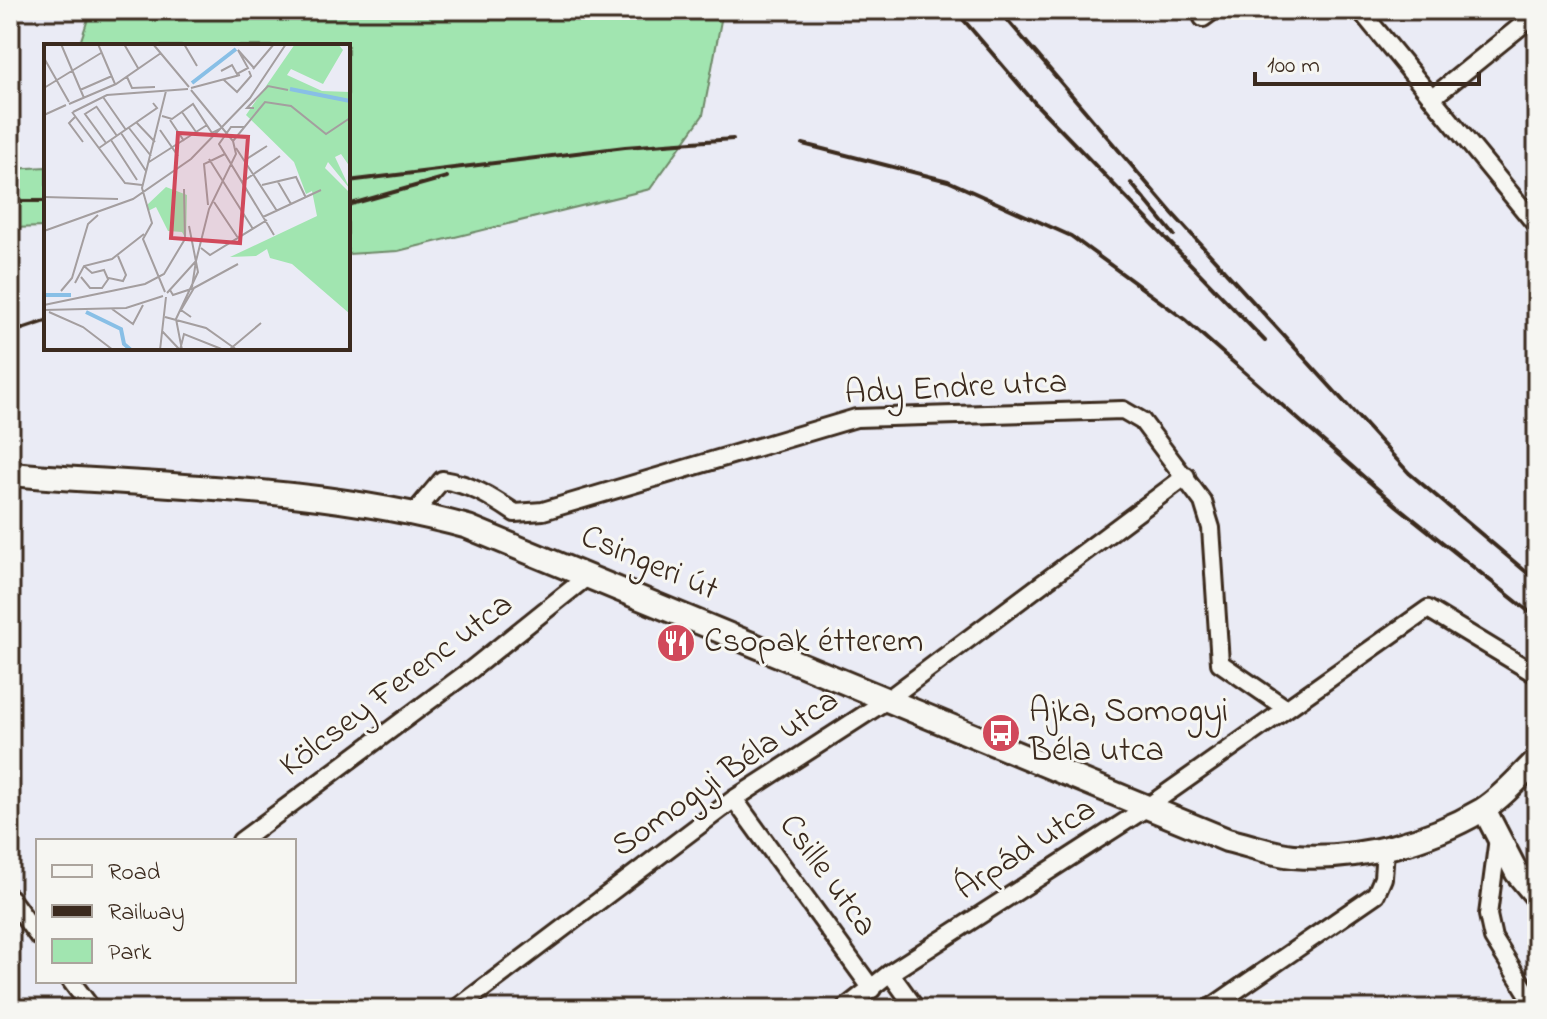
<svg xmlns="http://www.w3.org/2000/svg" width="1547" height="1019" viewBox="0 0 1547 1019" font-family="'Indie Flower',sans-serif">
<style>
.green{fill:#a1e5b0;stroke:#6e8867;stroke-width:2}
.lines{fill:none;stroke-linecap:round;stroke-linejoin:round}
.street-casing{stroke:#3b2a1e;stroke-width:22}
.secondary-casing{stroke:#3b2a1e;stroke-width:28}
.street{stroke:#f6f6f2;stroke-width:16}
.secondary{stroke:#f6f6f2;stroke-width:22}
.rail{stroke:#3b2a1e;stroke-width:4}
.labels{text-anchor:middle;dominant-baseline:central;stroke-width:6;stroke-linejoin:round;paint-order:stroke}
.street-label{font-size:34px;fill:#3b2a1e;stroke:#f6f6f2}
.poi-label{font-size:34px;fill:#3b2a1e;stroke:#f6f6f2;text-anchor:start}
.inset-river{fill:none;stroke:#88bfe6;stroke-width:4}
.inset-road{fill:none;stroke:#a49e9f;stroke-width:2}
.view{fill:#d1495b;fill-opacity:0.15;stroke:#d1495b;stroke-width:4}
.inset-edge{fill:none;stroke:#3b2a1e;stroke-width:4}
</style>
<rect width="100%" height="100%" fill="#eaebf5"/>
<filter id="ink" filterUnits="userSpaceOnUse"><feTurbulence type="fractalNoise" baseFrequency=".0125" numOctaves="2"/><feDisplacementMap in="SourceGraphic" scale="16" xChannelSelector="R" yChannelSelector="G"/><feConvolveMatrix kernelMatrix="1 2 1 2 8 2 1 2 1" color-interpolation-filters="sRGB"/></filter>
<g filter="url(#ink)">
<path class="green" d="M91 10H723L703 115 650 189 398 251 348 254V46H79Z
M46 167V227L10 228 11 169Z"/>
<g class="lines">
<g class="street-casing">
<path id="street" d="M1360 10 1537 226
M1203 18 1214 10
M1432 98 1537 13
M415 512 442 480C471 484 491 497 515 513L543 511 856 418 1123 410 1142 421 1203 502 1211 528 1220 663 1284 707
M734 799 872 989
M1498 838 1488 915 1493 938 1537 1008
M241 841 472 669 588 576
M10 898 38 936
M890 973 916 1009
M71 981 92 1009
M456 1009 734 799 887 700 1186 476
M844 1009 890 973 1140 812 1428 609 1537 675
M1209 1009 1376 894 1383 878 1385 849"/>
</g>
<g class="secondary-casing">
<path id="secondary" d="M10 474C163 487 319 486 468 527L1227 840C1249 845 1272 854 1293 856 1357 861 1428 842 1482 810 1503 797 1520 776 1537 760
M1484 809 1517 873 1537 897"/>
</g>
<use href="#street" class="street"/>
<use href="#secondary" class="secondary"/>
<path class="rail" d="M955 10 1034 102 1265 341
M999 10 1173 214 1409 473 1537 581
M803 144 948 181 1071 236 1184 319 1397 506 1537 618
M348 181 625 147 733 139
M1131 183 1174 235
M10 201H46
M348 205 447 177
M10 333 46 321"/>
</g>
</g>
<defs>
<g id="restaurant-disc" transform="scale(2)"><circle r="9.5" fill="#d1495b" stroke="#f6f6f2"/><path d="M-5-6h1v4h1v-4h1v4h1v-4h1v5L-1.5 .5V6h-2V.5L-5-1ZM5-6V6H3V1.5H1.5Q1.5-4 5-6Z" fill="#fff"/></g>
<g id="bus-disc" transform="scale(2)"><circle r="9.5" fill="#d1495b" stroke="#f6f6f2"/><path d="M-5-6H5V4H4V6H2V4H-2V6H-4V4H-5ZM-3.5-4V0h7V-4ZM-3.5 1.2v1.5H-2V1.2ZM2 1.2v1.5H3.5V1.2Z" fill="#fff"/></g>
</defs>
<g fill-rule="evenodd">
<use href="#restaurant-disc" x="676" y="643"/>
<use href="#bus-disc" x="1001" y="733"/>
</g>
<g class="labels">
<g class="street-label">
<text transform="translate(956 389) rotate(-3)">Ady Endre utca</text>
<text transform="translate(649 564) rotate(23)">Csingeri út</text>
<text transform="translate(397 686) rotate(-37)">Kölcsey Ferenc utca</text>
<text transform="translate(726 774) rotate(-35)">Somogyi Béla utca</text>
<text transform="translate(1026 850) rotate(-33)">Árpád utca</text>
<text transform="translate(827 876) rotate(54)">Csille utca</text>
</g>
<g class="poi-label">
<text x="704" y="643">Csopak étterem</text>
<text x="1029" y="713">Ajka, Somogyi<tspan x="1029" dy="39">Béla utca</tspan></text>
</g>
</g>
<g transform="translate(44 44)">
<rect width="306" height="306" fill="#eaebf5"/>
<path d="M251 0H294L299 6 279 40 247 25 243 31 278 47 306 48V123L297 110 291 113 306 145 284 118 281 124 306 149V270L248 220 226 214 223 205 212 212 186 213 273 172 268 147 262 150 250 118 202 71ZM122 143 143 151 142 195 138 188 124 187 112 163 104 167 103 161Z" fill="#a1e5b0"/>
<path class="inset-river" d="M148 39 192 5M246 45 306 57M0 251H27M42 268 77 285 80 300 87 306"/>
<path class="inset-road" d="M17 0 40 54M54 0 71 40M80 0 94 24M109 0 145 43M140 0 153 22M0 14 25 58M209 25 230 0M177 27 188 21 193 30 204 24 194 6 210 24M83 33 88 44 111 43M180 36 193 48 207 32 205 27M0 44 57 9M147 44 196 31M36 46 68 32M59 53 82 86M25 60 72 40 117 9M52 62 73 92M52 63 41 70 62 99M210 64H203L224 42 244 46M28 68 81 139 98 141M29 68 63 51 144 45M138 68 152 88M0 71 22 61M32 72 25 79 39 98M118 72 128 75 149 60 168 89 176 85M126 76 140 97M92 78 111 98M201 83H187L175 100 230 191M85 84 107 112M116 86 134 112M77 89 102 127M67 96 93 136M189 97 221 58 247 62 282 90 306 74M55 104 113 64 109 59M192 104 233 167M165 115 209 185M201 116 223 102M105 118 163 81M198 138 236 112M234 138 247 160M218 141 252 133 262 154M0 153 74 155M170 158 194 194M164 161 160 120 181 110M219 173 277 146M0 187 89 155 147 115 206 54 242 0M157 204 166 211 223 176M40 222 48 229 60 226 64 235M37 233 46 244H58L65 234 79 237 82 231 74 212M31 239 40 222 68 215 100 190M148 243 152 217M126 246 129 251 150 244 194 220M17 247 28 234 44 180 54 171M121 248 99 195 108 179 98 144 122 47M123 249 152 217 165 165 192 110 189 97 147 46M0 261 101 240 120 230 141 195 140 145M68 265 89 280 99 261M0 266 82 264 119 252M5 268 39 283 69 306M121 273 162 284 193 306M147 273 137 266 150 244M118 287 136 306M116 306 122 253M136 306 140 290 180 306M138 306 132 275 154 228 145 182M185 306 217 279"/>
<path class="view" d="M134 89 204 93 196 199 127 194Z"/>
<rect width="306" height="306" class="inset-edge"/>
</g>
<rect width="1547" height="1019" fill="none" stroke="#f6f6f2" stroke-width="40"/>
<rect x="20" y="20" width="1507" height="979" fill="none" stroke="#3b2a1e" stroke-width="3" filter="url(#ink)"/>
<rect x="36" y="839" width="260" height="144" fill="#f6f6f2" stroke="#aba49d" stroke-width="2"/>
<rect x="52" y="865" width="40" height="12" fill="#f6f6f2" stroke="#aba49d" stroke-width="2"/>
<text x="108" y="879" font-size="24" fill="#3b2a1e">Road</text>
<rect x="52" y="905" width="40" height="12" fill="#3b2a1e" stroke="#aba49d" stroke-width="2"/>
<text x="108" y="919" font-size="24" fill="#3b2a1e">Railway</text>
<rect x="52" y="939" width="40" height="24" fill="#a1e5b0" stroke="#aba49d" stroke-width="2"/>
<text x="108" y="959" font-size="24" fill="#3b2a1e">Park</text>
<path d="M1255 72v12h224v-12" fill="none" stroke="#3b2a1e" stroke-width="4"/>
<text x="1267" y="72" font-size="24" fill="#3b2a1e" stroke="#f6f6f2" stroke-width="6" paint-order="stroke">100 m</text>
</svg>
